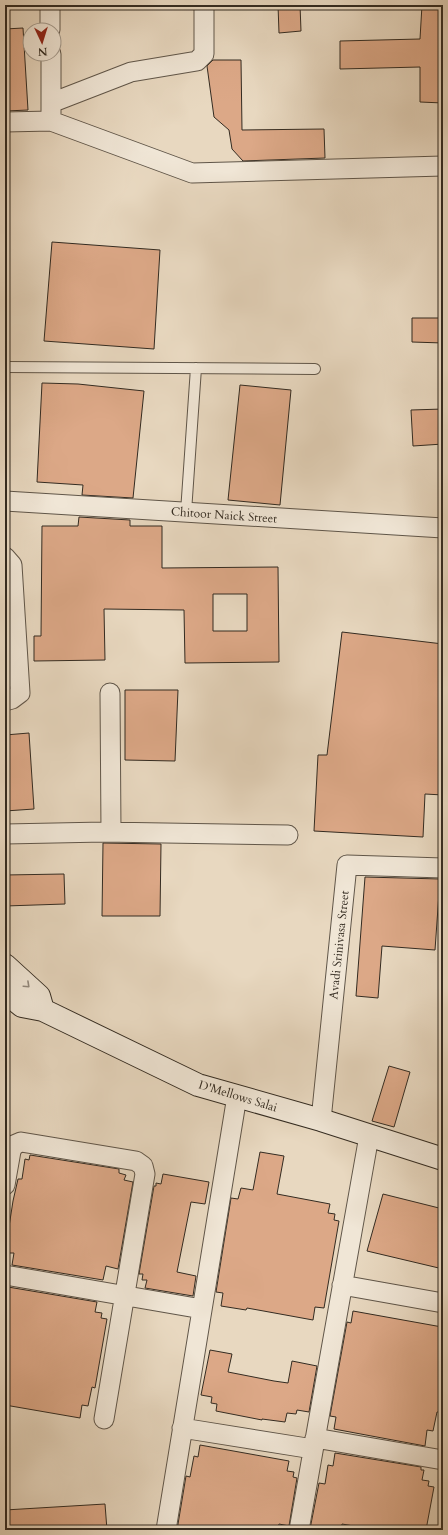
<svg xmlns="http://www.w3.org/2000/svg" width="448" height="1535" viewBox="0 0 448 1535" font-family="Cardo,serif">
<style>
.building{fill:#dca887;stroke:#332b21;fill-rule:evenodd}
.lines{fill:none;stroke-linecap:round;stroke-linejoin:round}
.lane-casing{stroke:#605649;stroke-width:12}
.street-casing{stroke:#605649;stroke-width:21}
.secondary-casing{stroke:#332b21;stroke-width:24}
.lane{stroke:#f0e6d6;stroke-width:10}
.street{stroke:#f0e6d6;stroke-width:19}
.secondary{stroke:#f0e6d6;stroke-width:22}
.oneway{stroke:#92887c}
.labels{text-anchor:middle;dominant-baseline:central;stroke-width:3;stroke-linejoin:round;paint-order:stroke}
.street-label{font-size:12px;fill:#332b21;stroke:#f0e6d6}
</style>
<rect width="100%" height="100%" fill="#e8d8c0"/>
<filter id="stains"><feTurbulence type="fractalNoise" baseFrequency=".005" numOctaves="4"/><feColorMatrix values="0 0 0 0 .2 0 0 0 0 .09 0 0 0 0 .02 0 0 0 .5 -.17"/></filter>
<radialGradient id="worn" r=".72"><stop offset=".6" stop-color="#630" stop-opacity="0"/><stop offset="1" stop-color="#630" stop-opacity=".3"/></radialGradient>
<path class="building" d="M278 5H300L301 31 279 33Z
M422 5H443V103L420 102V67L340 69V41L420 39Z
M23 28 28 110 6 111 5 29Z
M213 60H241L242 130 324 129 325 158 243 161 232 149 229 130 214 117 207 66Z
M52 242 160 250 154 349 44 341Z
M412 318H443V343L412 342Z
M42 383 78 384 144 391 133 498 82 495 83 485 37 482Z
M240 385 291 390 280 505 228 500Z
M443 409V444L413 446 411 410Z
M79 517 130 520V526H162V568L278 567 279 662 185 663 184 610 104 609 105 660 34 661V636H41L42 526H78ZM213 594H247V631H213Z
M342 632 443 644V795L425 794 423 837 314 831 318 755H327Z
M125 690H178L175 761 125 760Z
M29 733 34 809 5 811V735Z
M103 843 161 844 160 916H102Z
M64 874 65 904 5 906V875Z
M365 877 440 879 435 950 382 946 378 998 356 996Z
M389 1066 410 1072 394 1127 372 1121Z
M260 1152 284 1156 277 1194 330 1204 328 1213 335 1214 334 1220 339 1221 324 1308 315 1307 313 1320 247 1308 246 1310 221 1306 223 1293 216 1292 231 1198 238 1199 241 1188 253 1190Z
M30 1155 119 1169V1173L126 1175 124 1180 133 1182 118 1269 106 1266 103 1280 12 1265 14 1253H8L9 1246H6L13 1201 18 1179H22L25 1159 29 1160Z
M163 1174 209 1182 205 1204 191 1202 177 1272 196 1276 193 1296 145 1288 147 1280H142L143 1274H139L154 1186H156V1183L161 1184Z
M383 1194 443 1209V1269L367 1251Z
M8 1287 97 1302 95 1312 102 1313 101 1318 107 1319 95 1388 92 1387 88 1406 82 1405 80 1418 5 1405V1303Z
M353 1311 442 1327 440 1336 443 1337V1397L440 1412H437L433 1431 427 1430 425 1446 334 1429 336 1417 330 1416 347 1322 351 1323Z
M210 1350 232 1354 228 1372 274 1381 288 1383 292 1361 317 1366 309 1412 297 1410 296 1414 287 1413 285 1422 262 1419V1420L216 1411 217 1404 211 1403 212 1397 201 1395Z
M200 1445 289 1461 287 1471 294 1472 293 1477 297 1478 289 1526 279 1524 277 1530H177L186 1476 190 1477 194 1456 198 1457Z
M335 1453 421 1467V1470H424L422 1480 429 1481 428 1486 434 1487 426 1530H377L342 1524 341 1530 310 1529 319 1483 325 1484 328 1465 333 1466Z
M105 1504 107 1530H5V1510Z"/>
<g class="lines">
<g class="lane-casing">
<path id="lane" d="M5 367 315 369
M186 512 196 368"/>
</g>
<g class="street-casing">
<path id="street" d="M50 5V30
M51 54V115
M51 103 131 72 197 61 204 54V5
M5 122 51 121 192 173 443 166
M5 501 443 528
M5 557 12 565 20 693 12 699 5 701
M110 693 111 832
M5 834 104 832 288 835
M321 1120 347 865 443 868
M5 1185 11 1151 14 1145 21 1142 136 1161 143 1166 145 1174 104 1419
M5 1275 202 1309
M342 1285 443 1303
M182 1428 313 1449
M315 1438 443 1460
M166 1530 237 1096
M299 1530 369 1136"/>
</g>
<g class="secondary-casing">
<path id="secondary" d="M5 965 39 996 43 1010
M5 992 22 1006 43 1010 198 1085 321 1120 443 1159"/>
</g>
<use href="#lane" class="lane"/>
<use href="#street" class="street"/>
<use href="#secondary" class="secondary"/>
</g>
<defs><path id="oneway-chevron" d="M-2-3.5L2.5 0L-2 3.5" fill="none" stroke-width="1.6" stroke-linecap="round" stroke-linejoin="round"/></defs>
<use class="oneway" href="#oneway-chevron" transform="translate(27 985) rotate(43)"/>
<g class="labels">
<g class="street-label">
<text transform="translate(224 515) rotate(4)">Chitoor Naick Street</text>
<text transform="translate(339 945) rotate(-84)">Avadi Srinivasa Street</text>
<text transform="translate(238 1096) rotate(17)">D'Mellows Salai</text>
</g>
</g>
<rect width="448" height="1535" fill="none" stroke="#e8d8c0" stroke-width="20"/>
<rect x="6" y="6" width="436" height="1523" fill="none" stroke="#332b21" stroke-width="2"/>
<rect x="10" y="10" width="428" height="1515" fill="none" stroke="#332b21"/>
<g transform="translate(42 42) rotate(176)"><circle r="19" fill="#f0e6d6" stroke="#a49b8e"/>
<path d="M0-3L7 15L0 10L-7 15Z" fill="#8f2418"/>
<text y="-6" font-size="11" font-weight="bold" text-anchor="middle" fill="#332b21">N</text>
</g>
<rect width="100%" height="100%" filter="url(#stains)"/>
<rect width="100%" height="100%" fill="url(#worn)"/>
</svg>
